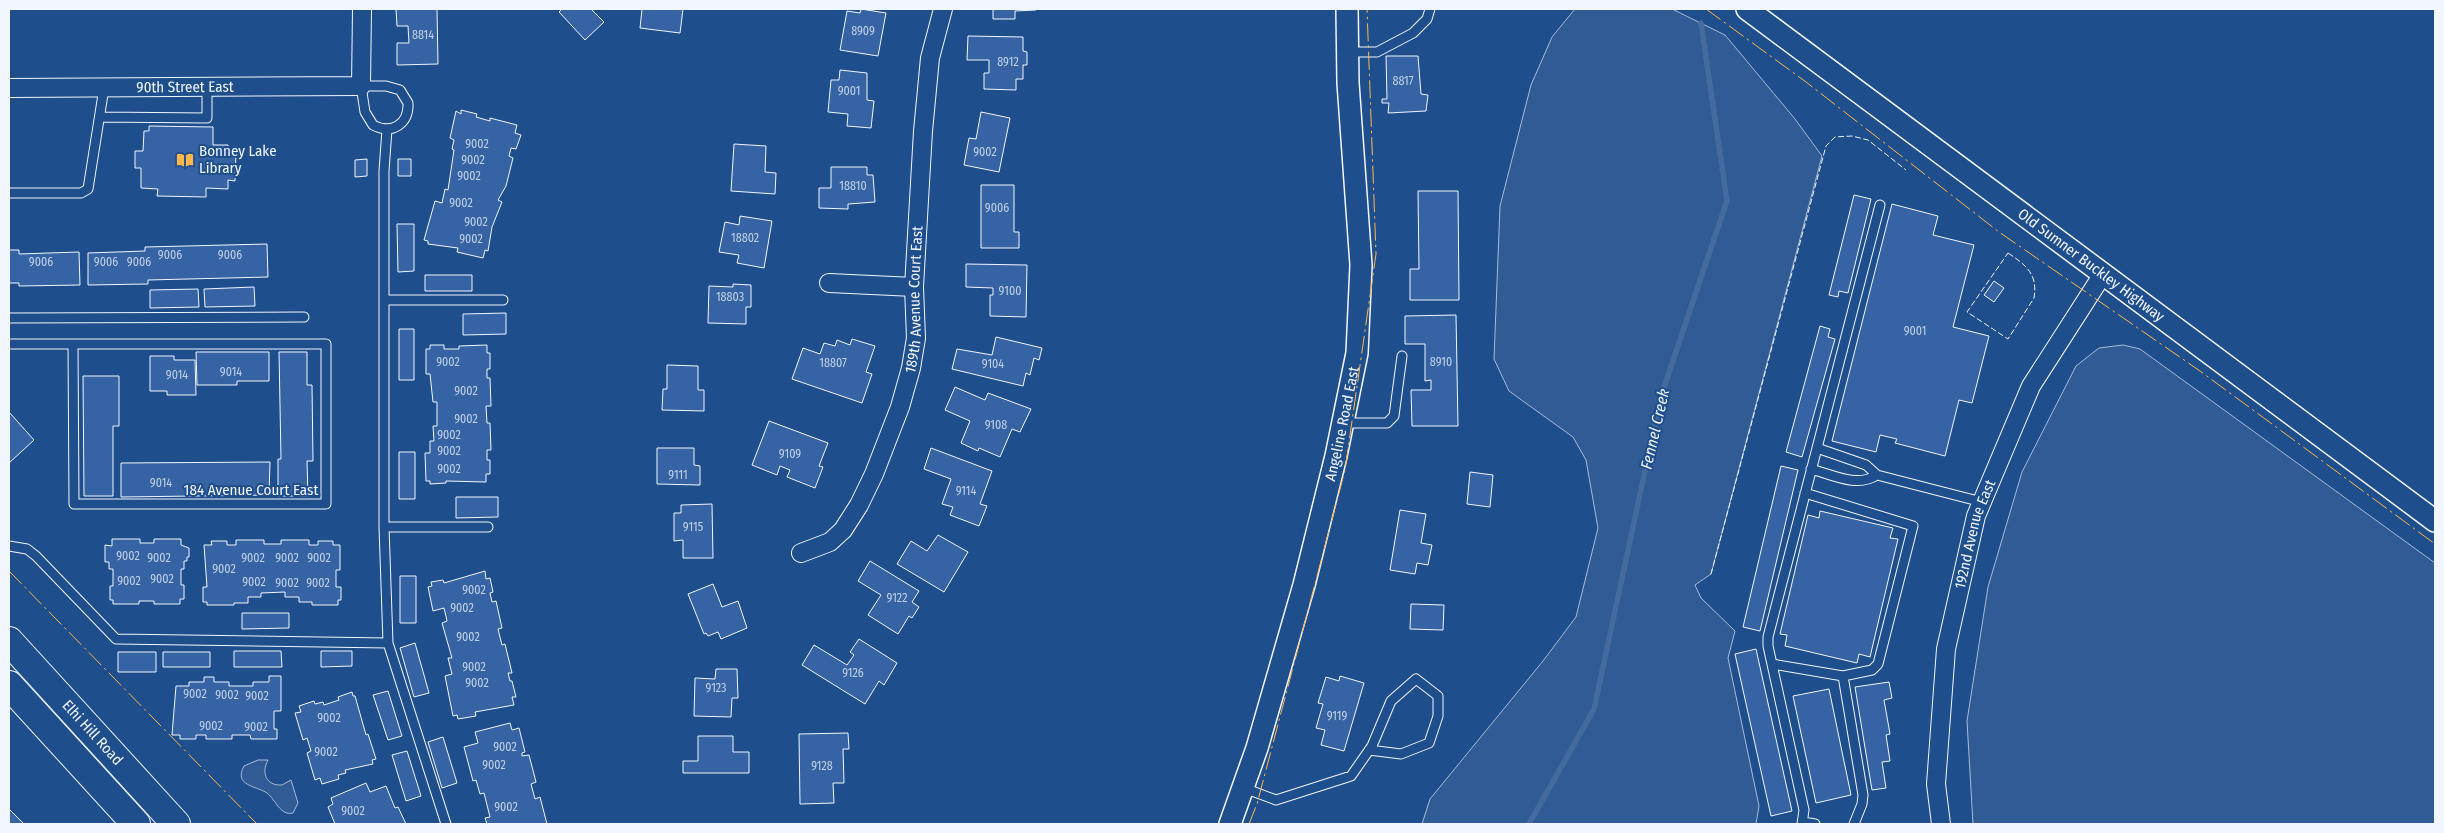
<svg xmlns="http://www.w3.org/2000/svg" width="2444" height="833" viewBox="0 0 2444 833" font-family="'Fira Sans Condensed',sans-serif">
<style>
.green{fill:#305b95;stroke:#a8bbd7}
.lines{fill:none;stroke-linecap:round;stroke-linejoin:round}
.stream{stroke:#446ba0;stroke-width:5.5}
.building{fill:#3563a3;stroke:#f2f6ff}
.service-casing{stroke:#f2f6ff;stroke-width:11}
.minor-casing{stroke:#f2f6ff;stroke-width:20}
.tertiary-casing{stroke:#f2f6ff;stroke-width:24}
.trunk-casing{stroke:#f2f6ff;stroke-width:30}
.service{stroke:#1f4e8c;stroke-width:9}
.minor{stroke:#1f4e8c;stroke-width:18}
.tertiary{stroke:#1f4e8c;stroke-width:21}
.trunk{stroke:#1f4e8c;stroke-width:28}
.fence{stroke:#f2f6ff;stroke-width:1;stroke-dasharray:6 2.5;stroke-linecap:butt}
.power{stroke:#ffb74d;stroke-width:1;stroke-dasharray:18 4 2.5 4;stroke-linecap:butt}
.labels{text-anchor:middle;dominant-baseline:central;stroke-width:4;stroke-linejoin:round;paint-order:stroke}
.number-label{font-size:12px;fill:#c3d1e8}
.street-label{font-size:15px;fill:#f2f6ff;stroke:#1f4e8c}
.poi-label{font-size:15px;fill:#f2f6ff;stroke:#1f4e8c;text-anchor:start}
.water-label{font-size:16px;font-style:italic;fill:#f2f6ff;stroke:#1f4e8c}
</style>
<rect width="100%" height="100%" fill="#1f4e8c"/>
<path class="green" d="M1575 9H1672L1725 35 1795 119 1822 156 1711 574 1695 585 1701 598 1735 631 1728 658 1759 806 1756 824H1422L1430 799 1543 661 1576 617 1598 528 1586 460 1573 437 1509 391 1494 359 1500 206 1531 85 1552 37Z
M2123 345 2140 349 2435 563V824H1973L1967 721 1988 587 2022 472 2076 366 2099 348Z
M258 760H268C261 773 266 786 282 785L291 780 298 803 293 813C280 816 276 800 267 793 257 786 233 786 244 766Z"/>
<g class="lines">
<path class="stream" d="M1529 824 1594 709 1661 396 1727 201 1701 23"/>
</g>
<path class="building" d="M396 9H437L438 64 397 65V43H409L408 26H397Z
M562 9H591L604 22 585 40 559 12Z
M642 9H683L680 33 640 28Z
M861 9 886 13 878 56 840 50 847 11 860 13Z
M993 9H1036V10L1015 11V19H993Z
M968 36 1023 37V51L1027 52V65H1023V79H1016V90L984 89V73H989V60H967Z
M1386 56H1418L1421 94 1428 95 1426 111 1388 113 1389 103H1382V99H1387Z
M840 70 867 73V100L874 101 871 128 847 126 848 114 828 112 831 80H839Z
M461 110 477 114 476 117 490 121V118L517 125 515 133 521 135 516 149 511 148 509 156 513 158 506 186 498 200 502 202 492 227 488 251 485 250 483 258 457 252 458 248 428 244V241L424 240 435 201 442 203 445 189 448 190 454 150 452 149 454 140 450 138 456 111 461 114Z
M981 112 1010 118 999 172 964 165 969 138 976 139Z
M149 126 213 127V145H228V152H236L235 181 228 180V189L206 188V197L157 196 158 189 141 188V168H135V151H143L144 131H149Z
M734 144 766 146 765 172 776 173 775 194 731 191Z
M367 159V176L355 177V160Z
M398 159H411V176H398Z
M831 167H867V175H873L875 202 848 204V209L819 208V188H831Z
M981 185H1014V232H1019V248H981Z
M1418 191H1458L1459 300H1410V269H1419Z
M1854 195 1871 199 1848 293 1839 291 1838 297 1829 295Z
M1892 204 1938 216 1933 235 1974 245 1953 327 1989 336 1972 403 1959 400 1945 456 1895 443 1897 439 1880 435 1876 452 1832 441Z
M740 216 772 221 764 268 737 263 739 255 719 252 725 222 739 225Z
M397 224H414V271L398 272Z
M267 244 268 277 148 280V284L88 285V253L145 251V247Z
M9 250H19V254L79 252 80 285 19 286V283H9Z
M966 264 1027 265 1026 317 990 316V295H993V288L966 287Z
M425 275H472V291H425Z
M1994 281 2004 288 1994 302 1984 295Z
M733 284 751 285V307H746V324L708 323 709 286 733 287Z
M254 287 255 306 205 307 204 289Z
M198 289 199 307 150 308V290Z
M506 313V334L463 335V314Z
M1456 315 1458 426H1412L1411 390H1431V380L1425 381V344H1405V316Z
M1820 326 1830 329 1828 337 1835 339 1802 457 1786 452Z
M399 329H414V380H399Z
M996 337 1042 348 1039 360 1034 358 1030 375 1026 373 1023 386 952 369 957 349 992 355Z
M852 339 875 346 866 372 872 374 862 403 792 379 803 348 820 354 824 343 835 346 837 340 850 345Z
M430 345H444V349H459V346L487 345V353H490V369H487V378H490L491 406H486L487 423H490L491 450H487V460H490V474H486V482L446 481V483L430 484V481H426L425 453H430V441H434L433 426H437V402H433L430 374H426V349H430Z
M196 352H269V381H237V385H197Z
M279 352H307V385H312L313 461H307L308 496H278V459H281Z
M150 356H174V360H195L196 395H167V391H150Z
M667 365 698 366V390H704V411L662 410 663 389H667Z
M83 376H119V426H113V496H84Z
M955 387 985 400 988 393 1031 409 1020 432 1012 429 1000 457 979 448 978 451 961 443 970 421 945 410Z
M9 412 34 440 9 463Z
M769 421 828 443 819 466 823 467 815 488 787 477 790 470 780 466 777 475 752 465Z
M657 448H694V465L700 466V485L657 484Z
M931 448 992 471 980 504 987 506 979 526 950 515 953 507 942 504 951 479 924 469Z
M399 452H415V499H399Z
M270 462 269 495 121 497V463Z
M1781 466 1798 470 1760 631 1743 627Z
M1470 472 1493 475 1490 507 1467 504Z
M456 497H498V517L456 518Z
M712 504 713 558H683V540L674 541V513H681V505Z
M1400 510 1426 514 1421 543 1432 545 1428 565 1417 563 1415 574 1390 570Z
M1820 511 1893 528 1890 538 1898 539 1870 657 1859 654 1857 663 1785 646 1787 635 1780 634 1808 515 1819 518Z
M938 535 968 552 944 592 897 564 911 541 927 551Z
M112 539H140V543H154V539H181V545L189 548V557H187V561H184V569H181V585H184V599H180V604H154V601H139V604H113V600H110V586H113V569H109V562H105V545L112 546Z
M236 540H264V544H281V540H309V545H318V541H333V545H340V570H336V587H341V600H338V605H312V602H299V597H285V592L261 593V597H248V603H234V605H207V602H203V587H207L204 545H212L211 541H227V545H236Z
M870 561 919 591 912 602 919 607 912 618 909 616 898 634 868 615 881 595 858 581Z
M485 571 486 579 490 578 493 592 490 593 492 602 496 601 502 628 498 629 502 645 505 644 512 673H508L510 681H512L516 697H512L514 705 475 712 476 716 458 719 457 715 453 716 445 676 452 674 448 658H452L442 623 447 621 444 608 433 611 428 587 432 586 431 582 443 580 444 583Z
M400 576H416V623H400Z
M713 584 722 607 738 601 747 628 721 639 718 632 708 636 706 633 704 634 688 594Z
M1411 604 1444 605 1443 630 1410 629Z
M242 613H289V628L242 629Z
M859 639 897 663 884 685 879 681 865 704 802 665 814 645 847 665 854 655 850 652Z
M415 643 429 693 414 697 400 648Z
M1756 649 1792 811 1771 816 1735 654Z
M234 651H281L282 667H234Z
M321 651H352V666L321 667Z
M118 652H156V672H118Z
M163 652H210V667H163Z
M716 669H737L738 698H732L731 717 694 716 695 678 715 679Z
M269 676H281V711H274V729H277V739H251L250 735H232V739H206V735H196V739H180V735H172L176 686H189V682H204V677H214V682H229V686H253V682H269Z
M1340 676 1364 683 1344 751 1321 745 1325 730 1316 728 1323 704 1318 703 1326 677 1339 681Z
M1889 682 1892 698 1884 700 1890 734 1886 735 1890 761 1882 762 1886 788 1872 790 1855 687Z
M1829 689 1851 795 1816 803 1793 696Z
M388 691 402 736 388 740 373 695Z
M352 692 353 696H355L366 735 368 734 376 759 372 760 373 764 345 770 346 773 338 775 339 779 322 784 320 778 315 780 307 753 311 751 307 738 303 740 295 713 301 712 299 706 314 701 315 704 323 702 324 705 339 700 338 697Z
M510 723 512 730 519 728 525 752 522 753V756L529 755 536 782 531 784 535 799 540 797 547 824H487L485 818 490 817 484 793 480 794 476 780 473 781 464 747 478 743 475 732Z
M848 733 849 749H843L844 783H833L834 803 800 804 799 734Z
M698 736H733V752H749V773H683V761H698Z
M443 737 457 783 442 788 428 742Z
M407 751 421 796 406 801 392 755Z
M366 783 370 792 386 786 395 808 398 807 406 824H335L328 807 333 804 331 798Z
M9 809 24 824H9Z"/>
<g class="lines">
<g class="service-casing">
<path id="service" d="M1348 52H1377L1413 33 1427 19 1430 9
M361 86H386L400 90 408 103C409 124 392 135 373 125L365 112Z
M100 117 207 118V88
M387 129 384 171V527L388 643 446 824
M9 193H81L88 189 104 88
M385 300H503
M9 318 304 317
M9 344H73
M73 344H326V504H74Z
M1343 423H1387L1394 416 1402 356
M1817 448 1866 465 1877 475 1982 502
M1811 469C1833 475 1857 488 1877 475
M1805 493 1913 526 1878 664 1872 670 1843 676 1863 795 1862 804 1854 824
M384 527H488
M9 546 27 549 36 556 116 639 388 643
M1772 664 1843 676
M1244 788 1276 800 1351 776 1372 746 1391 701 1416 679 1438 696V716L1429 743 1401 754 1369 750
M1803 822 1815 824
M1802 824 1804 810 1768 646V637L1880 205"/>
</g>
<g class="minor-casing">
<g id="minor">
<path id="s1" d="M9 88 361 86 362 9"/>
<path d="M829 283 914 287"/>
<path id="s2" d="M801 553 830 542 843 530 859 505 874 474 900 407 911 368 916 338 914 287 923 131 930 58 943 9"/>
<path id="s3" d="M1941 824 1936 784 1946 649 1976 516 2031 386 2103 274"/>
</g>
</g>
<g class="tertiary-casing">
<g id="tertiary">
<path id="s4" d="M1747 9 2435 521"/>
<path id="s5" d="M1230 824 1257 748 1304 585 1336 456 1357 353 1361 265 1348 83 1347 9"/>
</g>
</g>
<g class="trunk-casing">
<g id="trunk">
<path id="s6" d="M9 641 176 824"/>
<path d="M9 685 136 824"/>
</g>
</g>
<use href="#service" class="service"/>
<use href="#minor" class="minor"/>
<use href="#tertiary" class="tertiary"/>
<use href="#trunk" class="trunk"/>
<path class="fence" d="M2008 253C2026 265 2038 274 2034 298L2008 339 1967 312Z
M1711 574 1826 146 1835 137 1852 136 1868 140 1906 170"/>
<path class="power" d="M1706 9 1806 82 1999 232 2200 371 2435 544
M9 571 257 824
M1249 824 1257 804 1345 470 1376 254 1367 9"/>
</g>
<defs>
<g id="library-bare" transform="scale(1.35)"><path d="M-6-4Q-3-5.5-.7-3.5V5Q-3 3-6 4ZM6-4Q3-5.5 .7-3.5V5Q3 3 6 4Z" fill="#ffb74d" stroke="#1f4e8c" stroke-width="2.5" paint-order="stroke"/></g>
</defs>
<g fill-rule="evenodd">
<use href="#library-bare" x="185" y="160"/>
</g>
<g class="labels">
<g class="number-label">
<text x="863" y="31">8909</text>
<text x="423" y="35">8814</text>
<text x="1008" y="62">8912</text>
<text x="1403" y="81">8817</text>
<text x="849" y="91">9001</text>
<text x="477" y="144">9002</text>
<text x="985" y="152">9002</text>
<text x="473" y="160">9002</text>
<text x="469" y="176">9002</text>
<text x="853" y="186">18810</text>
<text x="461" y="203">9002</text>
<text x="997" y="208">9006</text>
<text x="476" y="222">9002</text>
<text x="745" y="238">18802</text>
<text x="471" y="239">9002</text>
<text x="170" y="255">9006</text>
<text x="230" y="255">9006</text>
<text x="41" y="262">9006</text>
<text x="106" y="262">9006</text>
<text x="139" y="262">9006</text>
<text x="1010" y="291">9100</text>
<text x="730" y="297">18803</text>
<text x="1915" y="331">9001</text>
<text x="448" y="362">9002</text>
<text x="1441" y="362">8910</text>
<text x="833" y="363">18807</text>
<text x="993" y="364">9104</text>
<text x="231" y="372">9014</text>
<text x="177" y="375">9014</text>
<text x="466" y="391">9002</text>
<text x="466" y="419">9002</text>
<text x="996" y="425">9108</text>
<text x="449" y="435">9002</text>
<text x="449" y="451">9002</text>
<text x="790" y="454">9109</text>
<text x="449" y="469">9002</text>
<text x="678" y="475">9111</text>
<text x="161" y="483">9014</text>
<text x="966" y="491">9114</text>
<text x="693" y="527">9115</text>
<text x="128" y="556">9002</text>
<text x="159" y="558">9002</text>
<text x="253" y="558">9002</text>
<text x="287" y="558">9002</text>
<text x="319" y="558">9002</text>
<text x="224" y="569">9002</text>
<text x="162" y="579">9002</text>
<text x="129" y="581">9002</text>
<text x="254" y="582">9002</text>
<text x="287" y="583">9002</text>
<text x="318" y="583">9002</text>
<text x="474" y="590">9002</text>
<text x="897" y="598">9122</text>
<text x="462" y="608">9002</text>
<text x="468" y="637">9002</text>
<text x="474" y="667">9002</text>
<text x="853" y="673">9126</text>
<text x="477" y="683">9002</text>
<text x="716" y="688">9123</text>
<text x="195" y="694">9002</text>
<text x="227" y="695">9002</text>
<text x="257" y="696">9002</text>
<text x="1337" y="716">9119</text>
<text x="329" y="718">9002</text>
<text x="211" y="726">9002</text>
<text x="256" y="727">9002</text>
<text x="505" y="747">9002</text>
<text x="326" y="752">9002</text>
<text x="494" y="765">9002</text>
<text x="822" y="766">9128</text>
<text x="506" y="807">9002</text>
<text x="353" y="811">9002</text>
</g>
<g class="street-label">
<text stroke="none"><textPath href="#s1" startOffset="176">90th Street East</textPath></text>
<text stroke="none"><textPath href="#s4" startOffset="429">Old Sumner Buckley Highway</textPath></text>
<text stroke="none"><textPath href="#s2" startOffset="294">189th Avenue Court East</textPath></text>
<text stroke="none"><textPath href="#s5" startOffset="416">Angeline Road East</textPath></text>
<text x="251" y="490">184 Avenue Court East</text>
<text stroke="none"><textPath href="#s3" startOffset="294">192nd Avenue East</textPath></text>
<text stroke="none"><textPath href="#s6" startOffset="124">Elhi Hill Road</textPath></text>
</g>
<g class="poi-label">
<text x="199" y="151">Bonney Lake<tspan x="199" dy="17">Library</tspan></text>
</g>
<g class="water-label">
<text transform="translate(1655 429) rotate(-77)">Fennel Creek</text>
</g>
</g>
<rect width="2444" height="833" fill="none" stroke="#f2f6ff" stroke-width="20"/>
</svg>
